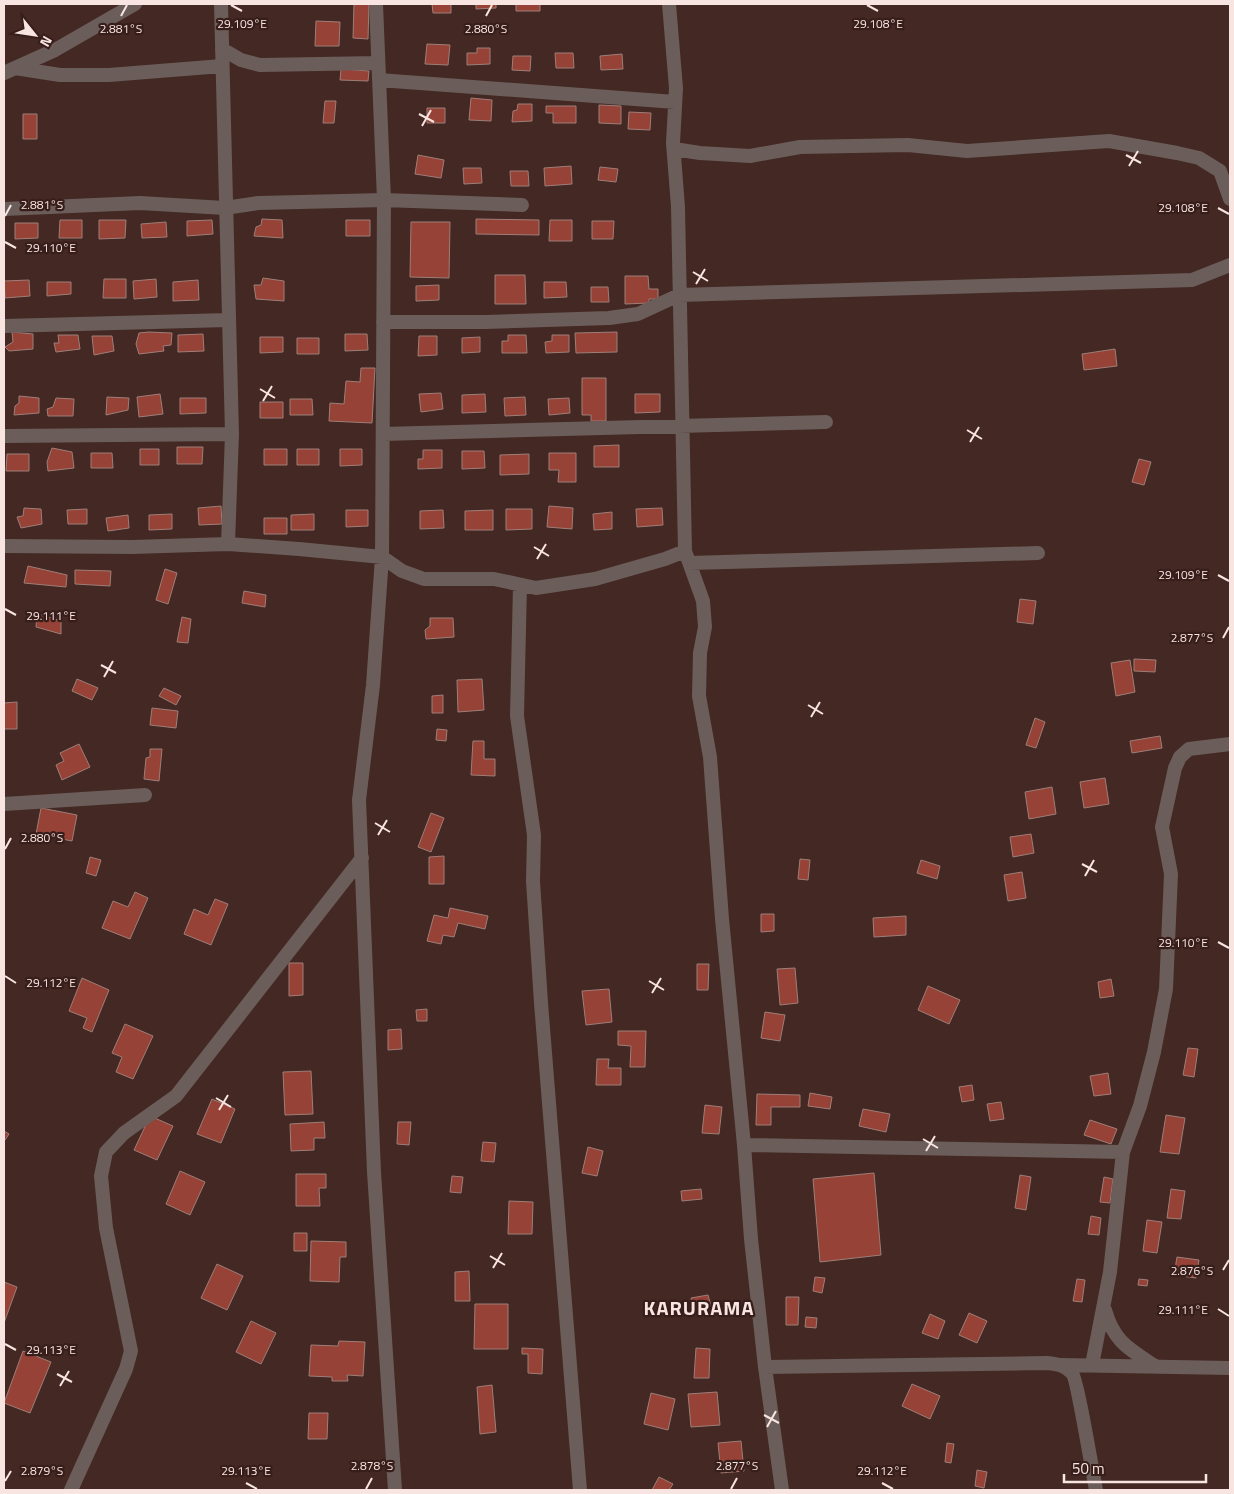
<svg xmlns="http://www.w3.org/2000/svg" width="1234" height="1494" viewBox="0 0 1234 1494" font-family="'Titillium Web',sans-serif">
<style>
.building{fill:#964237;stroke:#9f7e78}
.lines{fill:none;stroke-linecap:round;stroke-linejoin:round}
.minor{stroke:#6b5d5a;stroke-width:14}
.ticks{fill:none;stroke:#f8e5e2;stroke-width:2}
.labels{text-anchor:middle;dominant-baseline:central;stroke-width:4.5;stroke-linejoin:round;paint-order:stroke}
.district-label{font-size:20px;font-weight:bold;letter-spacing:1px;fill:#f8e5e2;stroke:#381e1a}
.ticks-label{font-size:12px;text-anchor:middle;fill:#f8e5e2;stroke:#381e1a;stroke-width:4.5;stroke-linejoin:round;paint-order:stroke}
</style>
<rect width="100%" height="100%" fill="#432823"/>
<path class="building" d="M354 4H369L368 39 353 38Z
M432 4H451V13H433Z
M476 4H496V8L476 9Z
M516 4H540V11H516Z
M316 21 340 22 339 46H315Z
M427 44 450 45 448 65 425 64Z
M477 48H490V64L467 65V53H477Z
M555 53H573L574 68H556Z
M622 54 623 69 601 70 600 56Z
M513 56H531L530 71 512 70Z
M341 69 369 71 368 81 340 80Z
M471 98 492 100 491 121 469 120Z
M325 101H336L334 123H323Z
M518 104H532V121L512 122 513 111 517 110Z
M599 105 621 106V124L599 123Z
M546 106H576V123H553V113H546Z
M427 108H445V123H427Z
M629 112 651 113 650 130 628 129Z
M23 114H37V139H23Z
M418 155 444 160 441 178 415 174Z
M571 166 572 184 545 186 544 168Z
M600 167 618 169 616 182 598 180Z
M463 168H481L482 183 464 184Z
M510 171H528L529 186H511Z
M262 219 282 220 283 238 254 236 256 227 261 225Z
M476 219 539 220V235L476 234Z
M60 220H82V238H59Z
M99 220H126L125 238 99 239Z
M212 220 213 234 187 236V221Z
M346 220H370V236H346Z
M550 220H572V241H549Z
M592 221H614L613 239H592Z
M166 222 167 237 142 238 141 224Z
M411 222H450L449 278 410 277Z
M15 223H38V238L15 239Z
M495 275H525L526 304H495Z
M625 276H648L649 289H658V299H649V303L625 304Z
M263 278 284 281V301L256 299 254 285H261Z
M104 279H126V298H103Z
M156 279 157 297 134 299 133 281Z
M29 280 30 296 5 298 4 281Z
M198 280 199 300 173 301V282Z
M47 282H71V294L47 296Z
M544 282H566L567 297 544 298Z
M439 285V300L416 301V286Z
M591 287H608L609 302H591Z
M12 332 33 334V349L9 351 5 347 13 342Z
M149 332 172 333 171 345 163 346 164 351 139 354 136 344 139 333Z
M617 332V352L576 353 575 333Z
M203 334 204 351 178 352V335Z
M345 334H367L368 350 345 351Z
M58 335H78L80 349 56 352 54 343H59Z
M508 335H526L527 353H502V341H508Z
M552 335H569V352L546 353 545 342 552 341Z
M92 336H112L114 351 94 355Z
M419 336H437V355L418 356Z
M260 337H283V352L260 353Z
M480 337V352L462 353V338Z
M297 338H319V354H297Z
M1115 349 1117 366 1084 370 1082 354Z
M361 368H375L372 423 329 421 330 403 344 404 346 381 360 382Z
M582 378H606V421H591V415H582Z
M441 393 443 409 421 412 419 394Z
M160 394 163 414 139 417 137 397Z
M485 394 486 412 462 413V395Z
M635 394H660V412L635 413Z
M19 396 39 398V413L14 415 15 406 19 403Z
M107 397 129 398 128 410 106 415Z
M525 397 526 415 505 416 504 398Z
M56 398 74 399 73 416H48L47 409 53 407Z
M180 398H206V413L180 414Z
M569 398 570 413 549 415 548 399Z
M290 399H312L313 415H290Z
M260 402H283V418H260Z
M619 445V467H594V446Z
M177 447H203L202 464H177Z
M52 448 72 452 74 468 48 471 47 462Z
M140 449H159V465H140Z
M264 449H287V465H264Z
M297 449H319V465H297Z
M340 449H362V465L340 466Z
M423 450H442V468L418 469V459H423Z
M462 451H484L485 468 462 469Z
M91 453H112L113 468H91Z
M549 453H576V482H558L559 470H549Z
M7 454H29V471H6Z
M529 454V474L500 475V455Z
M1139 459 1151 462 1144 485 1132 482Z
M221 506 222 524 199 525 198 508Z
M549 506 573 508 572 529 547 527Z
M24 508 41 509 42 524 21 528 17 517 23 516Z
M662 508 663 525 637 527 636 509Z
M87 509V524H68L67 510Z
M506 509H532V529L506 530Z
M346 510H368V526L346 527Z
M443 510 444 528 420 529V511Z
M493 510V530H465V511Z
M612 512V529L594 530 593 514Z
M172 514V529L149 530V515Z
M314 514V530H291V515Z
M128 515 129 528 108 531 106 518Z
M264 518H287V534H264Z
M28 566 67 575 66 587 24 583Z
M165 569 177 573 168 604 156 600Z
M75 570 111 571 110 586 75 584Z
M244 591 266 595 265 607 242 603Z
M1020 599 1036 601 1033 624 1017 622Z
M37 613 61 621V634L36 627Z
M182 617 191 619 188 643 177 642Z
M430 618H453L454 637 426 639 425 630 430 626Z
M1134 659 1156 660 1155 672 1134 671Z
M1130 660 1135 692 1116 696 1111 663Z
M77 679 98 688 92 700 72 691Z
M482 679 484 710 458 712 457 680Z
M164 688 181 696 176 705 159 696Z
M443 695V713H432V696Z
M17 702V729H4V703Z
M152 708 178 711 176 728 150 725Z
M1035 718 1045 722 1036 748 1026 745Z
M437 729 447 730 446 741 436 740Z
M1160 736 1162 748 1132 753 1130 741Z
M473 741H484V759H495V776L471 775Z
M79 744 90 767 62 780 56 765 64 761 60 753Z
M150 749H162L159 781 144 779 146 758 150 757Z
M1105 778 1109 804 1084 808 1080 782Z
M1052 787 1056 814 1029 819 1025 792Z
M41 808 77 815 72 841 36 834Z
M431 813 444 818 431 852 418 847Z
M1031 834 1034 853 1013 857 1010 837Z
M444 856V884H429V857Z
M90 857 101 860 96 876 86 873Z
M800 859 810 860 808 880 798 879Z
M921 860 940 866 937 879 917 873Z
M1022 872 1026 898 1008 901 1004 875Z
M135 892 148 898 130 939 102 928 113 901 128 907Z
M215 899 228 904 211 945 184 934 194 909 208 915Z
M450 908 488 916 485 929 458 923 454 937 443 935 441 944 427 941 434 915 448 918Z
M761 914H774V931L761 932Z
M906 916V935L874 937 873 918Z
M289 963H303V995L289 996Z
M697 964H709L708 990H697Z
M795 968 798 1003 780 1005 777 969Z
M82 978 109 990 92 1032 83 1028 87 1018 69 1011Z
M1111 979 1114 996 1100 998 1098 982Z
M928 986 960 1000 949 1024 918 1010Z
M609 989 612 1022 586 1025 582 991Z
M427 1009V1021H417L416 1010Z
M765 1012 785 1015 780 1041 761 1038Z
M125 1024 153 1036 133 1079 116 1072 122 1057 112 1053Z
M401 1029 402 1049 388 1050V1030Z
M618 1031H646L645 1067H630L631 1046 618 1045Z
M1188 1048 1198 1049 1194 1077 1183 1075Z
M597 1059H609L608 1068H621V1085H596Z
M311 1071 313 1114 285 1115 283 1072Z
M1108 1073 1111 1094 1094 1096 1090 1076Z
M972 1085 974 1100 962 1102 959 1087Z
M810 1093 832 1097 830 1109 808 1106Z
M757 1094 800 1095V1107H771V1125H756Z
M212 1099 235 1109 221 1143 197 1134Z
M1001 1102 1004 1119 990 1121 987 1104Z
M705 1105 722 1107 719 1134 702 1133Z
M863 1109 890 1114 886 1132 859 1126Z
M1166 1115 1185 1118 1179 1154 1160 1152Z
M150 1116 173 1126 157 1160 134 1150Z
M1090 1120 1117 1129 1111 1144 1084 1135Z
M324 1122 325 1138H314V1150L291 1151 290 1124Z
M398 1122H411L409 1145 397 1144Z
M4 1131 9 1134 5 1140 4 1139Z
M483 1142 496 1143 494 1162 481 1161Z
M588 1147 603 1151 597 1176 582 1173Z
M180 1171 205 1182 190 1215 166 1204Z
M874 1173 881 1255 820 1262 813 1179Z
M296 1174H326V1188H319L320 1206H296Z
M1020 1175 1031 1177 1026 1210 1015 1208Z
M452 1176 463 1177 461 1193 450 1192Z
M1104 1177 1113 1179 1110 1203 1100 1202Z
M701 1189 702 1199 682 1201 681 1191Z
M1171 1189 1185 1191 1181 1219 1167 1218Z
M509 1201 533 1202 532 1234H508Z
M1091 1216 1101 1218 1099 1235 1088 1234Z
M1147 1220 1162 1222 1157 1253 1143 1251Z
M294 1233H307V1251H294Z
M311 1241 346 1242V1257H340L339 1282 310 1281Z
M1177 1257 1199 1260 1196 1278 1174 1275Z
M217 1264 243 1276 227 1310 201 1298Z
M469 1271 470 1301H455V1272Z
M815 1277 825 1278 822 1293 813 1291Z
M1077 1279 1085 1280 1082 1302 1073 1301Z
M1139 1279 1148 1280 1147 1286 1138 1285Z
M4 1282 17 1287 4 1323Z
M708 1295 711 1306 694 1310 691 1298Z
M786 1297H799L798 1325H786Z
M475 1304H508V1349H474Z
M969 1313 987 1321 977 1343 959 1335Z
M930 1314 945 1321 938 1339 922 1333Z
M806 1317 817 1318 816 1328 805 1327Z
M251 1321 276 1333 261 1364 236 1352Z
M339 1341 365 1342 363 1376 347 1375 348 1381H332V1377L309 1376 311 1345 338 1346Z
M522 1348 543 1349 542 1374 528 1373V1354H522Z
M696 1348 710 1349 709 1378H694Z
M23 1351 51 1362 30 1413 4 1403Z
M912 1384 940 1396 930 1419 902 1406Z
M492 1385 496 1432 480 1434 477 1387Z
M717 1392 720 1425 691 1427 688 1394Z
M651 1393 675 1399 668 1430 644 1424Z
M309 1413H328L327 1439H308Z
M741 1441 744 1471 721 1473 718 1443Z
M947 1443 954 1444 951 1463 945 1462Z
M977 1470 987 1472 984 1488 975 1486Z
M659 1477 673 1484 669 1490H652Z"/>
<g class="lines">
<path class="minor" d="M221 4 232 434 228 544
M376 4 384 200 382 557 373 685 359 800 374 1172 395 1490
M669 4 676 88 673 143 678 207 685 551 703 601 705 627 700 653 699 696 710 757 722 919 744 1145 751 1239 765 1367 782 1490
M222 49 241 60 260 65 378 63
M15 68 60 75H109L222 66
M4 73 55 50 135 4
M379 80 675 102
M674 149 700 153 750 156 800 147 908 145 967 151 1109 141 1177 153 1199 158 1220 171 1230 199
M4 209 140 203 225 208 258 203 384 200 522 205
M383 322H485L609 318 638 314 679 295 1192 280 1230 265
M4 326 228 320
M383 434 826 422
M4 436 232 434
M4 546 132 547 228 544 299 549 382 557 402 571 424 579H494L536 588 595 579 665 559 685 551
M690 563 1038 553
M520 585 517 716 534 835 533 881 541 1003 580 1490
M4 804 145 795
M744 1145 1123 1152 1110 1272 1092 1365
M1123 1152 1140 1106 1154 1052 1166 989 1171 874 1162 827 1175 768 1180 757 1189 749 1230 744
M1105 1310C1114 1342 1129 1349 1155 1366
M1061 1365 1230 1368
M765 1367 1047 1363C1057 1364 1065 1365 1072 1373 1077 1378 1093 1475 1096 1490
M71 1490 126 1369 131 1351 106 1228 101 1176 106 1152 124 1133 176 1096 362 858"/>
</g>
<path class="ticks" d="M231 5 242 11M867 5 878 11M121 16 127 5M486 16 492 5M419 114 434 122M422 126 431 110M1126 155 1141 163M1129 166 1138 151M1218 208 1229 214M5 216 11 205M5 242 16 248M693 272 708 281M696 284 705 269M260 389 275 398M263 401 272 386M967 430 982 439M970 442 979 427M534 547 549 556M537 559 546 544M1218 575 1229 581M5 609 16 615M1223 638 1229 627M101 665 116 673M104 677 113 661M808 705 823 714M811 717 820 702M375 823 390 832M378 835 387 820M5 849 11 838M1082 864 1097 872M1085 876 1094 860M1218 942 1229 948M5 976 16 983M649 981 664 990M652 993 661 978M216 1098 231 1107M219 1110 228 1095M923 1139 938 1148M926 1151 935 1136M490 1256 505 1265M493 1268 502 1253M1223 1270 1229 1260M1218 1309 1229 1316M5 1344 16 1350M57 1374 72 1382M60 1386 69 1371M764 1415 779 1423M767 1427 776 1411M5 1481 11 1471M246 1483 257 1489M882 1483 893 1489M366 1489 372 1478M731 1489 737 1478"/>
<g class="labels">
<g class="district-label">
<text x="699" y="1307">KARURAMA</text>
</g>
</g>
<g class="ticks-label">
<text x="878" y="28">29.108°E</text>
<text x="242" y="28">29.109°E</text>
<text x="121" y="33">2.881°S</text>
<text x="486" y="33">2.880°S</text>
<text x="42" y="209">2.881°S</text>
<text x="1183" y="212">29.108°E</text>
<text x="51" y="252">29.110°E</text>
<text x="1183" y="579">29.109°E</text>
<text x="51" y="620">29.111°E</text>
<text x="1192" y="642">2.877°S</text>
<text x="42" y="842">2.880°S</text>
<text x="1183" y="947">29.110°E</text>
<text x="51" y="987">29.112°E</text>
<text x="1192" y="1275">2.876°S</text>
<text x="1183" y="1314">29.111°E</text>
<text x="51" y="1354">29.113°E</text>
<text x="372" y="1470">2.878°S</text>
<text x="737" y="1470">2.877°S</text>
<text x="246" y="1475">29.113°E</text>
<text x="882" y="1475">29.112°E</text>
<text x="42" y="1475">2.879°S</text>
</g>
<rect width="1234" height="1494" fill="none" stroke="#f8e5e2" stroke-width="10"/>
<g transform="translate(35 35) rotate(120)" stroke="#381e1a" stroke-width="4" paint-order="stroke">
<path d="M0-4L9 19L0 12L-9 19Z" fill="#f8e5e2"/>
<text y="-8" font-size="14" font-weight="bold" text-anchor="middle" fill="#f8e5e2">N</text>
</g>
<path d="M1064 1474v8h142v-8" fill="none" stroke="#f8e5e2" stroke-width="2.5"/>
<text x="1072" y="1474" font-size="15" fill="#f8e5e2" stroke="#381e1a" stroke-width="4" paint-order="stroke">50 m</text>
</svg>
